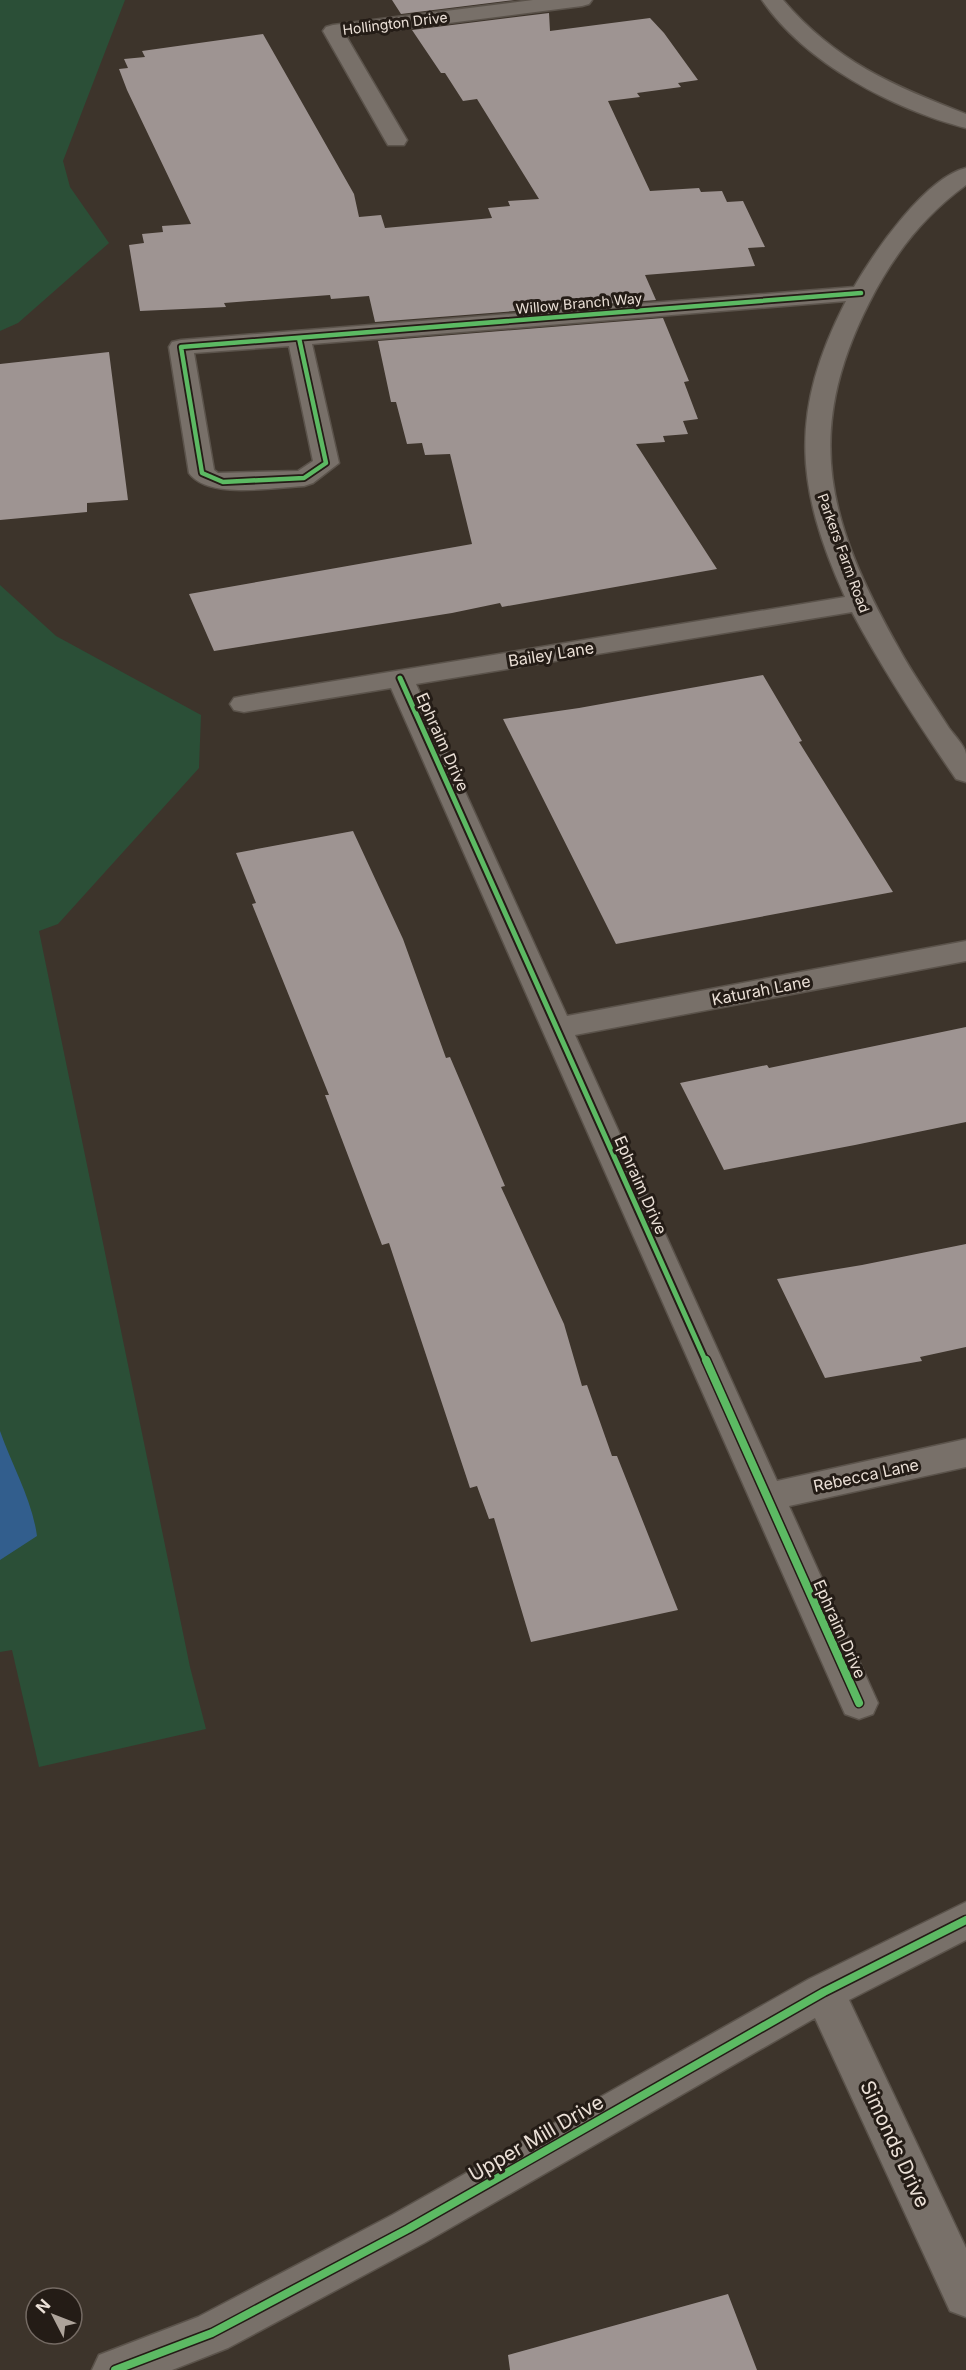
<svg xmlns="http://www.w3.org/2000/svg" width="966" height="2370" viewBox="0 0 966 2370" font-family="Inter,sans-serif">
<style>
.green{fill:#2b4f37}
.water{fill:#325e8d}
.building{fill:#9e9492}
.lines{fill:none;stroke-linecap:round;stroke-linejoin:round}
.street-casing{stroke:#5b534b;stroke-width:3}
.street{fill:#787069;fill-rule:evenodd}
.cycleway-far2-casing{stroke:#241c16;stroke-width:8}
.cycleway-far1-casing{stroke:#241c16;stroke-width:9}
.cycleway-casing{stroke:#241c16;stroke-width:11}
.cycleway-far2{stroke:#5cba63;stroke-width:4.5}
.cycleway-far1{stroke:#5cba63;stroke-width:5}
.cycleway{stroke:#5cba63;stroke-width:8}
.labels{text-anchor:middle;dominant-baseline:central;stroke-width:6;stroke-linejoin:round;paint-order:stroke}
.far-street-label{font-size:14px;fill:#ebe0d7;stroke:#241c16}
.street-label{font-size:16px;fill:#ebe0d7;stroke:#241c16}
.near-street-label{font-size:20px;fill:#ebe0d7;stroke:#241c16}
</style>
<rect width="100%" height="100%" fill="#3d342b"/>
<path class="green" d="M0 0H125L63 161 70 187 109 243 18 323 0 331Z
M0 585 56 636 201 715 199 768 58 924 39 931 190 1667 206 1729 39 1767 12 1650 0 1652Z"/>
<path class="water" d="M0 1431C12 1466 32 1499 37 1536L0 1560Z"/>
<path class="building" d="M392 0H515L401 14Z
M549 13 550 31 650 18 664 33 698 80 678 83 681 87 637 93 640 97 608 101 650 191 699 188 701 192 722 191 727 202 743 201 765 247 748 248 755 266 645 275 656 300 375 322 369 296 331 299 330 295 224 303 226 307 140 311 129 245 144 243 142 234 163 232 162 226 191 224 127 90 119 69 128 68 124 59 145 57 142 51 263 34 354 194 359 217 381 215 385 228 492 218 488 208 510 206 508 201 539 199 477 99 463 101 445 73H441L412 30Z
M663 318 689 381 684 382 698 419 683 421 688 434 663 436 665 442 636 444 717 569 502 607 500 603 452 613 214 651 189 594 472 544 450 454 425 455 422 443 407 444 396 402H391L378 341Z
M109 352 128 500 87 503V512L0 520V364Z
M763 675 802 741 799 742 893 892 616 944 503 719 579 708Z
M353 831 403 939 446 1058 450 1057 505 1186 501 1187 564 1324 582 1386 587 1385 612 1456H617L678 1610 531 1642 494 1518 489 1519 477 1486 470 1488 389 1243 382 1245 325 1095H329L252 904 256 903 236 853Z
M966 1027V1122L855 1145 724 1170 680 1083 767 1065 769 1068Z
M966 1244V1347L920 1357 922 1361 825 1378 777 1279 862 1265Z
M728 2294 757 2370H510L508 2355Z"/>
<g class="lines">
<g class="street-casing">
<path id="street" d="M533 0H592L589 4 582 6 346 36 407 140 404 145H388L385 140 323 31 326 27 333 25Z
M762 0H783C835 61 893 86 966 114V128C893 109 805 63 762 0Z
M966 168V185C923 216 892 257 869 303 802 435 829 524 898 647 913 675 932 701 949 728 954 735 965 746 966 754 966 763 966 773 966 782L956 779C919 725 883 670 852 612L416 684 567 1016 966 941V961L575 1035 777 1481 966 1439V1467L789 1506 878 1703 873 1714 859 1719 845 1714 840 1703 391 688 244 712 234 710 230 704 234 698 244 696 845 597C795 486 789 412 846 301L312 344 339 463 313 483 304 486C275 487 208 500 189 473L169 347 172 342 181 340 854 287C875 251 925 178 966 168ZM289 346 313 461 298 471 218 473 214 470 194 353Z
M966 1902V1940L849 2000 966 2248V2317L950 2311 815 2018 424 2243 228 2348 172 2370H92L99 2355 198 2317 392 2215 809 1979Z"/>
</g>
<use href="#street" class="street"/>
<g class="cycleway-far2-casing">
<path id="cycleway-far2" d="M299 338 326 463 304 478 223 482 202 473 181 347 861 293"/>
</g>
<g class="cycleway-far1-casing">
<path id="cycleway-far1" d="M400 678 706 1362"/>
</g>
<g class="cycleway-casing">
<path id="cycleway" d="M706 1360 859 1703
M115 2370 212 2333 408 2229 824 1992 966 1920"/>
</g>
<use href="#cycleway-far2" class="cycleway-far2"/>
<use href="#cycleway-far1" class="cycleway-far1"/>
<use href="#cycleway" class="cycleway"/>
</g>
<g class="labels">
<g class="far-street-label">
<text transform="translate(395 23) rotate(-7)">Hollington Drive</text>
<text transform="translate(579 303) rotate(-5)">Willow Branch Way</text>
<text transform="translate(844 553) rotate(70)">Parkers Farm Road</text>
</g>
<g class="street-label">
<text transform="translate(551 654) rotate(-9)">Bailey Lane</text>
<text transform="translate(443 742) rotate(66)">Ephraim Drive</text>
<text transform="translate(761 990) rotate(-11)">Katurah Lane</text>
<text transform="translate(641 1185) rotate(66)">Ephraim Drive</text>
<text transform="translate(866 1475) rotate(-12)">Rebecca Lane</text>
<text transform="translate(840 1629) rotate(66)">Ephraim Drive</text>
</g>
<g class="near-street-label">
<text transform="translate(536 2138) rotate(-30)">Upper Mill Drive</text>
<text transform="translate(895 2144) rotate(65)">Simonds Drive</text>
</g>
</g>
<g transform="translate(54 2316) rotate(312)"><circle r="28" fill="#241c16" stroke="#746a63" stroke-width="1.5"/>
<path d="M0-4.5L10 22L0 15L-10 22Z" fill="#aea49b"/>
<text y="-9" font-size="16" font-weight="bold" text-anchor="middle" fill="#ebe0d7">N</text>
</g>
</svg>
